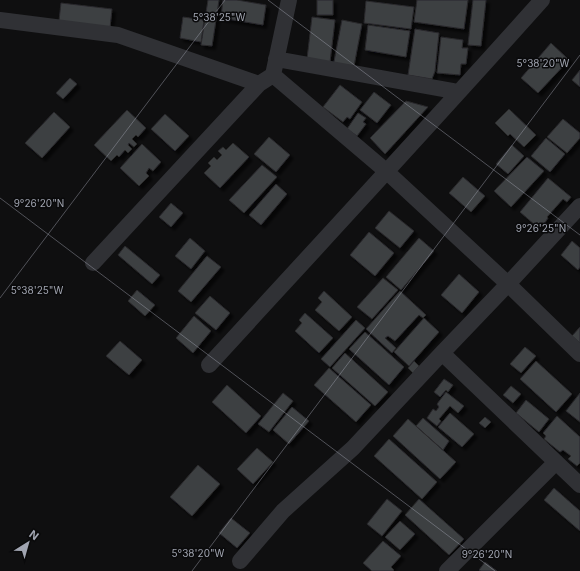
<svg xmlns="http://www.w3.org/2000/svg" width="580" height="571" viewBox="0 0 580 571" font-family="Inter,sans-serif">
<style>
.building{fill:#3e3f43;stroke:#29292c;filter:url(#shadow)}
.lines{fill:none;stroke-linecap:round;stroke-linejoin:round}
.street{stroke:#303135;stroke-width:16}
.ticks{fill:none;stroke:#a1a5b1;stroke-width:1;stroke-opacity:0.45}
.ticks-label{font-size:10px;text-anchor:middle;fill:#a1a5b1;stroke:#0a0a0b;stroke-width:3;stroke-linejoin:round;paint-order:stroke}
</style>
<defs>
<filter id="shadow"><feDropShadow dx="3.5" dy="3.5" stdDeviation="1" flood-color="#0009"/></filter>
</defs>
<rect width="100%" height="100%" fill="#0f0f10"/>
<path class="building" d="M208 0H219L212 46 201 45Z
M223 0H237L266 5 263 25 221 18Z
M317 0H333V15H317Z
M417 0H468L464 29 414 22Z
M473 0H486L481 46 468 45Z
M366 1 414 7 411 29 364 23Z
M61 3 112 9 110 28 59 21Z
M183 17 204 20 201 42 180 38Z
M312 17 335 20 330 62 307 59Z
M342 20 362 24 353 71 333 67Z
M368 25 410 31 406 57 365 50Z
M415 29 439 33 435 71 432 79 408 75Z
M441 37 463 40 462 48H468L466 64H461L460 75 437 73Z
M551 43 569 60 538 93 521 78Z
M580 70V87L572 80Z
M70 78 77 84 63 99 56 93Z
M340 85 362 102 350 119 347 117 343 122 323 107Z
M374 92 391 105 377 123 360 110Z
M406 101 428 107 385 154 370 138Z
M509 109 536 135 524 147 510 134 508 136 495 123Z
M127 110 146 128 138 137 136 135 132 139 137 144 134 147 129 143 128 145 132 149 128 153 125 150 119 157 117 155 111 161 94 145Z
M54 112 70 127 42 158 25 143Z
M358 113 366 118 363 122 366 124 357 136 347 129Z
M165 114 189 136 175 151 151 129Z
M563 119 580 133V138L567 153 547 137Z
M269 137 290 155 276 172 254 154Z
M546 138 565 154 550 172 531 156Z
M233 143 249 157 220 188 204 173 211 166 208 163 214 157 217 160 222 155 218 151 223 147 226 150Z
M142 144 161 162 153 171 149 168 146 173 149 176 139 186 120 168Z
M512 145 524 156 508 174 496 164Z
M527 157 544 171 511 207 494 191Z
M262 165 277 177 244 213 229 200Z
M463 177 485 196 471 212 449 193Z
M548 178 571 197 567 202 563 199 547 217 548 218 544 224 542 222 540 225 537 222 535 225 520 212Z
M276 184 287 194 261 225 249 215Z
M171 203 183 213 171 227 159 217Z
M389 211 414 231 400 248 375 228Z
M369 232 394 253 375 276 350 255Z
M190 238 205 251 191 269 175 256Z
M419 238 434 251 401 290 386 277Z
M572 241 580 248V267L578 270 561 255Z
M125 246 160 275 152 284 118 255Z
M207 256 221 267 191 302 178 291Z
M459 274 479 292 462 313 441 295Z
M383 278 398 290 372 319 357 307Z
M137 290 155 305 145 316 128 301Z
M324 291 352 317 339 331 315 310 322 302 318 298Z
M400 291 426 315 423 318 419 315 395 341 388 336 385 338 396 348 392 353 366 329Z
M210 296 230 313 216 330 195 313Z
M305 313 333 338 319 353 295 331 302 323 299 320Z
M194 316 211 331 193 353 176 338Z
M424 318 439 332 409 366 394 352Z
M356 320 365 328 330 367 321 359Z
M580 327V343L572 336Z
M365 332 404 367 389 385 349 349Z
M120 341 142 360 129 375 106 356Z
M525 347 536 356 521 373 510 364Z
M345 353 388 392 375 406 332 368Z
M414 361 419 366 413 373 408 368Z
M536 361 572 394 556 412 520 379Z
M329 368 371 405 356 422 314 385Z
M444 379 453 385 448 392 446 390 440 397 434 392Z
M227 385 261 416 246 433 212 402Z
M511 386 521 394 513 403 503 395Z
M446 392 464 406 458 413 450 406 439 419 441 421 437 426 427 418 433 409 436 411 439 407 437 404Z
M283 393 293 401 269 432 258 424Z
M580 393V422L566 411Z
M526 400 549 419 539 432 516 413Z
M292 407 309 421 289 444 273 430Z
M450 413 474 434 462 447 438 427Z
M557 416 580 437V463L577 466 568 459 571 456 563 450 560 452 544 439 546 436 543 433Z
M485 417 491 422 485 428 479 423Z
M423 418 449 441 443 450 416 426Z
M408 419 456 462 440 479 393 436Z
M389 439 437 482 422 499 374 456Z
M257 448 273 462 253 484 237 469Z
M198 465 220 484 192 516 170 497Z
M554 488 580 511V531L544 500Z
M387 499 402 511 382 536 367 524Z
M419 499 464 539 449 555 405 515Z
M231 518 250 533 237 548 219 533Z
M400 521 415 534 400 550 385 537Z
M383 541 401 556 391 567 394 570 393 571H372L363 563Z
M485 562 497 571H481L479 570Z"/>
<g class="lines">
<path class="street" d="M0 20 118 35 259 84
M276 59 459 92
M273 75 386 171 508 284 580 354
M93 263 259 84 273 75 289 0
M442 353 580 485
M209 365C320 244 432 123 542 0
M240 561 283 511 353 448 442 353 508 284 580 206
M447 571 556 462"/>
</g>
<path class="ticks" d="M268 0 580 235M0 198 495 571M0 298 225 0M192 571 580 55"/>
<g class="ticks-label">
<text x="219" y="21">5°38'25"W</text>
<text x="543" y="67">5°38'20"W</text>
<text x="39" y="207">9°26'20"N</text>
<text x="541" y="232">9°26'25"N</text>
<text x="37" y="294">5°38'25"W</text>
<text x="198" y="557">5°38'20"W</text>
<text x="487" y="558">9°26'20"N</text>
</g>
<g transform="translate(28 543) rotate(37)" stroke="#0a0a0b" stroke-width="3" paint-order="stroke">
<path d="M0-3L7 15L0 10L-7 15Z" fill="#a1a5b1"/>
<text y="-6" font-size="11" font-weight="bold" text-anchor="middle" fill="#a1a5b1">N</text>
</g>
</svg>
